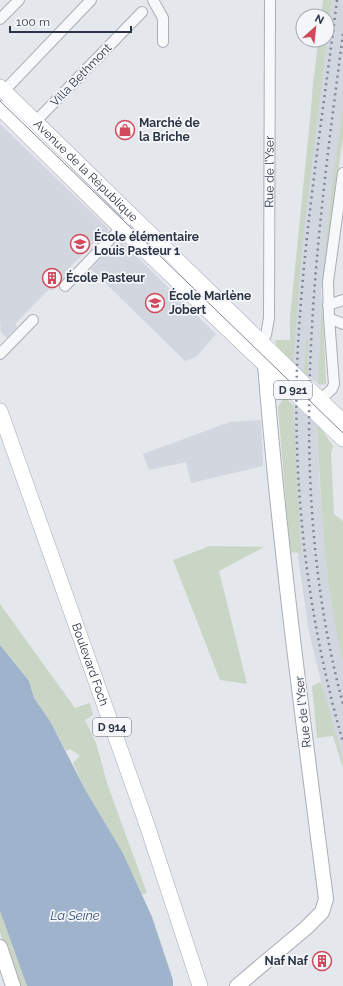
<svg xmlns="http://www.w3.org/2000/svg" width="343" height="986" viewBox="0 0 343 986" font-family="Raleway,sans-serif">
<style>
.built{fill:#d2d6de}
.green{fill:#c9d6c5}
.water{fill:#9fb4cc}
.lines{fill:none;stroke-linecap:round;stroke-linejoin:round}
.street-casing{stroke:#a9aeb7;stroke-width:12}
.secondary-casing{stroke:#a9aeb7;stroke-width:16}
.primary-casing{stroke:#a3abb8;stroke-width:16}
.street{stroke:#f7f8fa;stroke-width:10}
.secondary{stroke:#fff;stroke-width:14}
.primary{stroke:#fff;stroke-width:15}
.tram{stroke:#7d8696;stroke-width:1}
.rail{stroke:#7d8696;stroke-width:2.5;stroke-dasharray:2 4;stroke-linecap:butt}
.labels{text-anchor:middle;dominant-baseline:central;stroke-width:3.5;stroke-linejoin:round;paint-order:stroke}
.shield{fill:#f4f6f9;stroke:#676e7b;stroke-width:1}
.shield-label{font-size:11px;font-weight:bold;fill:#2b3445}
.street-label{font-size:12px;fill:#2b3445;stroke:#f4f6f9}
.poi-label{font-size:12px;font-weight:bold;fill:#2b3445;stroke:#f4f6f9;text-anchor:start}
.water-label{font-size:13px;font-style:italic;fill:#34527a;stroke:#f4f6f9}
</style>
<rect width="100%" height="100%" fill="#e4e7ec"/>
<path class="built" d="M323 0H343V127L321 291 326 384 320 385 293 364 290 318 309 147 313 79 327 40V16Z
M0 124 108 228V233L100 242 97 239 84 253 66 271 64 276 65 277 52 291 50 289 46 292 15 324 17 327 7 338 1 332 0 320Z
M122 242 216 334 196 357 185 361 91 269 116 243Z
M293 405 317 423 320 490 327 569 343 661V761L326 702 309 632 298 557 294 478Z
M261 420 263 466 191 483 186 462 149 470 143 454 230 422Z"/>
<path class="green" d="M323 0H332L330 14 302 246 293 364 277 349 275 340H290V318L318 40H327V16H321Z
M343 108V137L321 291 332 186Z
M322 298 326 384H318Z
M306 338H308V376L304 373Z
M283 399H287L293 405 301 553 290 552 278 407Z
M317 423 333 446 331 453 334 514 343 521V661C324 584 321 502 317 423Z
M210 546 264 547 219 571 247 684 220 680 173 560Z
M0 604 75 708 90 703 93 715 85 720 96 743 108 786 147 893 142 894 123 853 86 791 73 763 80 756 70 749 66 751 50 721 34 698 29 681 0 645Z
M321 682 343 759V768L333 736 317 738 312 686Z
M0 911 27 986H17L0 932Z"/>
<path class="water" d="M0 645 29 681 34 698 50 721 86 791 123 853 152 917 173 980V986H27L0 911Z"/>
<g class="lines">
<g class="street-casing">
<g id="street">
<path d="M153 0 163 18V42"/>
<path d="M0 19 19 0"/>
<path d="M4 91 91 0"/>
<path d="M36 121 142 12"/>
<path d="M343 173 328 282 329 318 343 324"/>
<path d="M65 286 125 224"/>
<path d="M328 305 343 300"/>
<path id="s1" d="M260 341 266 335 269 318 270 0"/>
<path d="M0 354 33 320"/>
<path d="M320 400 332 389 334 384 329 318"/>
</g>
</g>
<g class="secondary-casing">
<path id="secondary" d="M0 947 13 986
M237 986 306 928 322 912 326 899C303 721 279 543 265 364"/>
</g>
<g class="primary-casing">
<g id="primary">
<path id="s2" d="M0 87 343 422"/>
<path d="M0 108 109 216 343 439"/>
<path id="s3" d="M0 411 146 822 200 986"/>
</g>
</g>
<use href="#street" class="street"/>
<use href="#secondary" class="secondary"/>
<use href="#primary" class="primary"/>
<path class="tram" d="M0 101 343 433"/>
<path class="rail" d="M337 0C322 122 302 244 297 367 293 493 308 621 343 742
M343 34C314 256 284 484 343 704"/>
</g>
<defs>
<g id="shop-ring" transform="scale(1)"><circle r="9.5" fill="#f4f6f9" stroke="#d1495b" stroke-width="1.5"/><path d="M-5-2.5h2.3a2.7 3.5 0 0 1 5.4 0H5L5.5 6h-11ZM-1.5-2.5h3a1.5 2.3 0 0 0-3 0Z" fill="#d1495b"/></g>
<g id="school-ring" transform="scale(1)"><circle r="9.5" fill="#f4f6f9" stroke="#d1495b" stroke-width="1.5"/><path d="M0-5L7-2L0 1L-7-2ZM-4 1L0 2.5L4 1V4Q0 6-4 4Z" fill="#d1495b"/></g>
<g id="building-ring" transform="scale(1)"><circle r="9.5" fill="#f4f6f9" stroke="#d1495b" stroke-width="1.5"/><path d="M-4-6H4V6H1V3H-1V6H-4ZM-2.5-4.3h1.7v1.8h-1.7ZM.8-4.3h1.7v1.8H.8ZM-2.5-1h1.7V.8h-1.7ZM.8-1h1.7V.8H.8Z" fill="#d1495b"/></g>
</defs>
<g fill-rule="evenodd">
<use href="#shop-ring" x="125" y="130"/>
<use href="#school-ring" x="80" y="244"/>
<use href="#building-ring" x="52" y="278"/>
<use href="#school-ring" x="155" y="303"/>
<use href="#building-ring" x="322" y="961"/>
</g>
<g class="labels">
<g class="shield">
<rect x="274" y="381" width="38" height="18" rx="3"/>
<rect x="93" y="718" width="38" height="18" rx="3"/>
</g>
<g class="shield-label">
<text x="293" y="390">D 921</text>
<text x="112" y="727">D 914</text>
</g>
<g class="street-label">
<text transform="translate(81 75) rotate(-46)">Villa Bethmont</text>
<text stroke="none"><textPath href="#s2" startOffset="120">Avenue de la République</textPath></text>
<text stroke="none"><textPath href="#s1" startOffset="172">Rue de l'Yser</textPath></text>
<text stroke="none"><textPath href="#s3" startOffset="269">Boulevard Foch</textPath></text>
<text transform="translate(303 712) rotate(-96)">Rue de l'Yser</text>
</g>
<g class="poi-label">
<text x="139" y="123">Marché de<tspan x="139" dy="14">la Briche</tspan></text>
<text x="94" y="237">École élémentaire<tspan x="94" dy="14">Louis Pasteur 1</tspan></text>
<text x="66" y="278">École Pasteur</text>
<text x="169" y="296">École Marlène<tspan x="169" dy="14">Jobert</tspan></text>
<text x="308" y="961" text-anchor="end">Naf Naf</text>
</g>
<g class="water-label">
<text x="75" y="915">La Seine</text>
</g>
</g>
<g transform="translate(315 28) rotate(27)"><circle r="19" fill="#f4f6f9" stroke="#a4a8b1"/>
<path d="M0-3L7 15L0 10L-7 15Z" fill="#d1495b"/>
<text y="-6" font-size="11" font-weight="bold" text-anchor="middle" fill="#2b3445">N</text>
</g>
<path d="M10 26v6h121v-6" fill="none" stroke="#2b3445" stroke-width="2"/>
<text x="16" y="26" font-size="12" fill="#2b3445" stroke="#f4f6f9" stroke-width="3" paint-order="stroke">100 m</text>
</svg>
